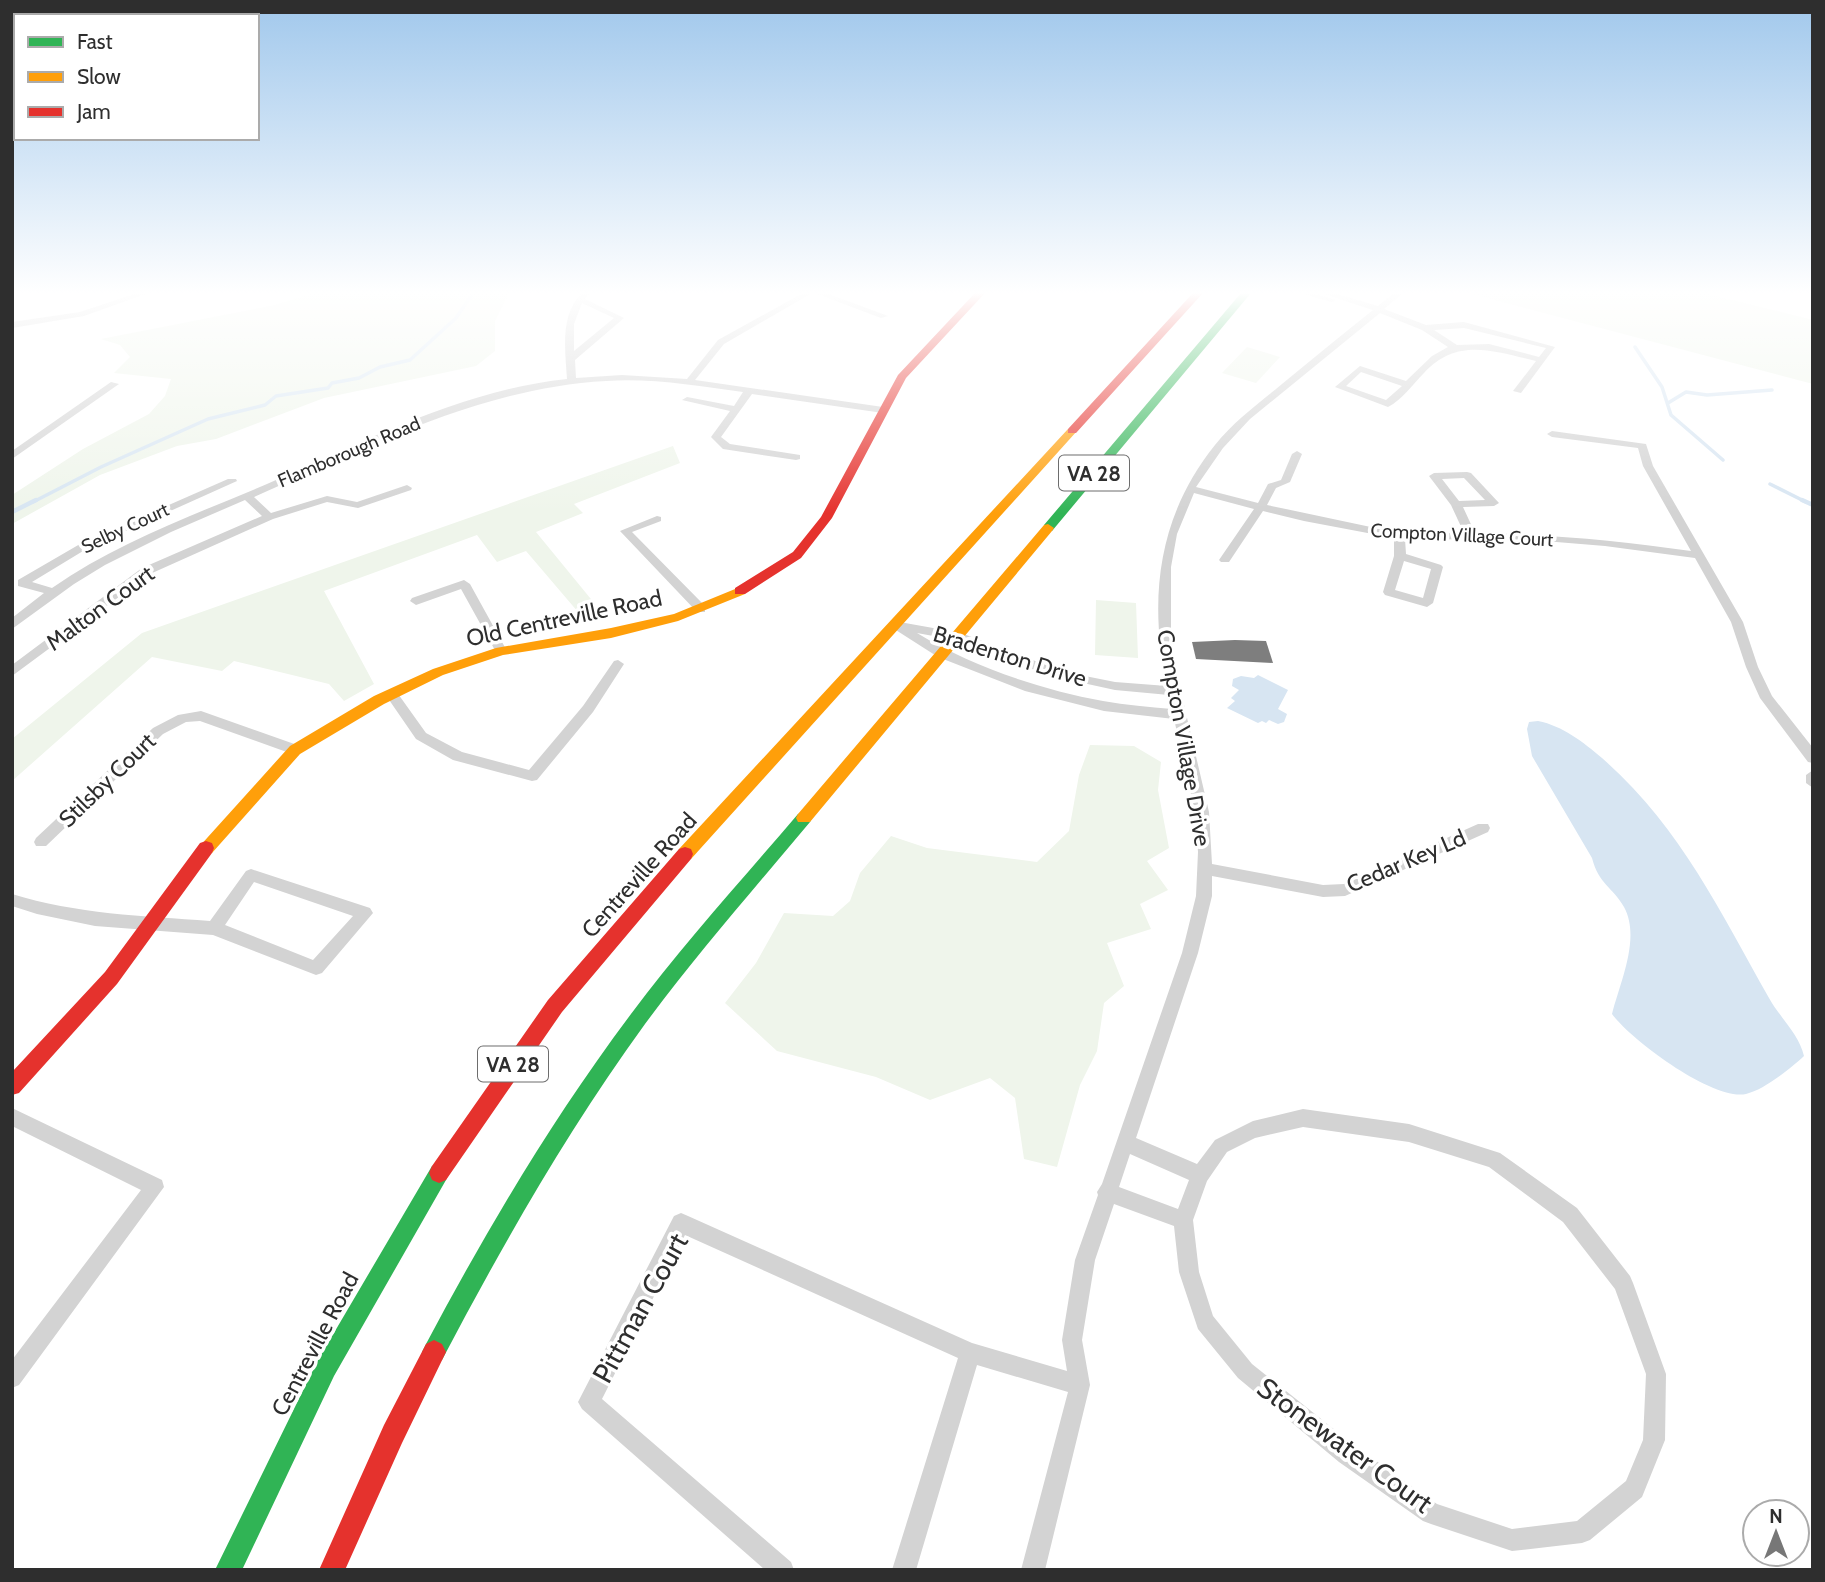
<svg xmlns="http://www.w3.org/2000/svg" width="1825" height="1582" viewBox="0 0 1825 1582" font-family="Cabin,sans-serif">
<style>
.green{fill:#eff5eb}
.water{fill:#d7e5f2}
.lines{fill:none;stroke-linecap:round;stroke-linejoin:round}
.stream-far1{stroke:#d7e5f2;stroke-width:3.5}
.stream{stroke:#d7e5f2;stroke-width:4.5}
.building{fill:#7e7e7e}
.street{fill:#d3d3d3;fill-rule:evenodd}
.fast{fill:#30b455;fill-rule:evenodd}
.slow{fill:#ff9f0a;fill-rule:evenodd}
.jam{fill:#e5322d;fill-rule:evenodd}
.labels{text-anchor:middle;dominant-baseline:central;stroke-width:7;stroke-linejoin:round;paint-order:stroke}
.far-street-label{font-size:19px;fill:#2e2e2e;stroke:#fff}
.shield{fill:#fff;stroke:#6d6d6d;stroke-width:2}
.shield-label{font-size:21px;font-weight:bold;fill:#2e2e2e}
.street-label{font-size:23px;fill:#2e2e2e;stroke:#fff}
.near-street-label{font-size:28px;fill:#2e2e2e;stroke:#fff}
</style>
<rect width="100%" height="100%" fill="#fff"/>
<path class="green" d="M313 293H509L495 321V351L476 366 324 398 216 439 177 446 100 475 12 524V495L83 449 149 414 165 396 171 379 114 373 130 357 120 345 101 339 275 305Z
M1468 293H1704L1813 320V384Z
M1247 347 1280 357 1256 383 1222 373Z
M673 446 680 463 574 504 583 513 536 532 604 615 584 619 526 551 497 562 477 535 324 591 374 684 344 701 329 684 234 661 222 671 152 657 12 781V739L142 633Z
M1096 600 1136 603 1138 658 1095 655Z
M1090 745 1134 746 1161 762 1158 790 1169 848 1147 861 1168 890 1140 904 1151 929 1107 943 1124 986 1104 1003 1097 1051 1080 1085 1057 1167 1024 1159 1015 1098 990 1078 930 1100 876 1077 777 1051 725 1003 756 963 784 913 833 916 850 901 860 873 891 836 927 848 1037 862 1069 831 1079 775Z"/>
<path class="water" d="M1258 675 1288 690 1278 709 1287 714 1284 722 1278 724 1269 720 1266 723 1262 721 1258 723 1227 708 1235 701 1231 698 1239 690 1232 686 1233 679 1241 676 1254 678Z
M1538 721C1563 726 1583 742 1602 758 1681 828 1718 908 1769 998 1780 1018 1799 1034 1804 1056 1790 1069 1764 1090 1746 1094 1713 1101 1631 1040 1612 1014 1620 982 1641 938 1624 907 1612 886 1599 885 1592 858L1532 756 1527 729 1529 722Z"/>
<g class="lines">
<path class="stream-far1" d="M1635 347 1662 387 1671 415 1723 460
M1668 403 1686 392 1707 395 1772 390
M1770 484 1806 502
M33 502 101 467 208 419 265 405 276 396 328 388 332 383 359 378 380 367 410 360 456 318 473 293"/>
<path class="stream" d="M1802 500 1813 505
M12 512 36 500"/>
</g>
<path class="building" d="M1235 640 1266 641 1273 663 1196 659 1192 642Z"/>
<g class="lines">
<path class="street" d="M137 293H148L84 316 12 328V322L80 312Z
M582 293H590L585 299 624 318 575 360 576 378 622 375 687 379 718 340 803 293H812L724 344 695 380 883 407 888 410 883 413 752 394 721 437 730 444 800 455V459L796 460 723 449 711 437 730 411 682 400 687 397 734 406 743 392C698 386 652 378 606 381 480 388 367 448 254 497L271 513 327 496 357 502 407 485 412 488 411 490 358 508 327 502 273 519 150 574 12 676V665L142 568 262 516 245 500 171 532 105 565 74 584 12 629V618L44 593 18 586V580L80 544 228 479H236L237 481 88 548 32 582 52 588C118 542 194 515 267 484 363 442 462 390 567 379 565 348 560 315 582 293ZM582 303 614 318 574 351V324Z
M815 293H826L888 316 881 318Z
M1299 293H1312L1336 300 1332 302Z
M1321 293H1334L1378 306 1394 293H1403L1384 309 1426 325 1464 322 1555 347 1521 393 1513 391 1536 361C1493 351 1457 337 1424 373 1413 384 1402 400 1388 407L1335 387 1360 366 1406 381 1432 356 1448 347 1422 330 1380 313 1250 419 1223 448 1196 487 1258 503 1268 484 1281 480 1292 454 1297 451 1302 454 1290 482 1276 488 1267 505 1399 533H1464L1451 505 1429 476 1434 473 1467 472 1471 473 1499 503 1494 506 1463 507 1475 533C1548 534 1619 541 1691 551L1643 466 1638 448 1552 437 1547 434 1552 431 1646 444 1653 466 1743 622 1758 667 1772 696 1813 748V763L1808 762 1760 698 1746 667 1731 622 1695 558 1605 546 1532 540 1405 539 1406 554 1441 565 1443 567 1433 603 1427 607 1385 595 1383 592 1394 556V538L1304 521 1263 511 1229 562H1221L1219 560 1254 509 1194 493 1177 534 1171 567V636L1174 662 1209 812 1212 864 1323 885 1344 884 1478 824H1488L1490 828 1488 832 1345 896 1323 897 1212 876V896L1198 953 1136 1138 1197 1164 1215 1140 1253 1121 1303 1109 1409 1124 1500 1153 1577 1208 1630 1276 1633 1283 1666 1374 1665 1440 1642 1497 1590 1540 1582 1543 1512 1551 1431 1524 1423 1521 1339 1462 1238 1378 1198 1329 1179 1272 1174 1226 1114 1204 1095 1260 1082 1340 1090 1385 1045 1570H1021L1068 1392 977 1365 916 1570H892L958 1358 685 1235 602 1399 791 1562 794 1570H765L582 1409 578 1402 674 1216 681 1213 688 1216 972 1343 1067 1371 1062 1340 1075 1260 1098 1195 1097 1192 1102 1184 1182 953 1196 896 1198 852 1195 812 1174 719 1104 711 1025 691 938 657 888 625 894 621 961 633 1054 668 1080 675 1115 682 1167 686C1148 598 1158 516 1215 445 1234 421 1259 403 1282 384 1312 359 1342 335 1373 310ZM1464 328 1546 348 1539 357 1489 344 1457 345 1434 330ZM1361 372 1402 386 1386 400 1346 386ZM1464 478 1485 500 1459 501 1442 479ZM1404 561 1431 569 1423 598 1395 590ZM917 633 955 640 1051 676 1115 690 1169 695 1172 709C1149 707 1126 705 1103 701 1039 689 973 667 917 633ZM1303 1127 1409 1142 1489 1167 1563 1222 1615 1289 1646 1374 1643 1440 1626 1481 1577 1521 1512 1529 1437 1504 1355 1446 1252 1364 1213 1316 1199 1272 1193 1220 1207 1181 1227 1152 1255 1138ZM1130 1154 1189 1180 1178 1209 1119 1187Z
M111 382 119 384 12 459V451Z
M657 516 661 517V521L632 532 705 606V612H697L620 531Z
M464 580 470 584 507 651 505 654H497L461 589 416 605 410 601 412 598Z
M618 660 624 664 593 712 537 780 532 781 453 760 416 739 385 694 391 689 396 691 426 733 462 752 529 770 583 706 614 661Z
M201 711 300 746 302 750 295 755 200 721 186 722 163 734 46 846H36L34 842 36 838 153 728 178 715Z
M1813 770V788L1806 783V775Z
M251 869 370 908 373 913 322 973 316 975 213 935 95 926 37 914 12 906V894C76 914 143 916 210 921L246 871ZM254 882 353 916 313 960 225 925Z
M12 1108 162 1180 164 1187 19 1385 12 1388V1360L141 1190 12 1126Z"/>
<path class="fast" d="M1241 293H1251L1052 531H1044V525Z
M804 812 810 814 812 818 810 822C754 889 697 954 645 1024 568 1130 503 1244 442 1360L434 1364 426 1360 422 1352 426 1344C487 1229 553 1118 631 1014 683 944 742 880 798 814Z
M439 1163 446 1166 449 1173 446 1180 334 1376 242 1570H215L318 1360 432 1166Z"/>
<path class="slow" d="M1068 429 1077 431 691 859H679L677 854 679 849Z
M1048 524 1054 528 1052 531 810 822H798L796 818 798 814 1044 525Z
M740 587 745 588V594L678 621 611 638 503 655 443 675 384 704 300 754 212 853H200L198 848 290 746 374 696 433 669 496 648 611 628 674 614Z"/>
<path class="jam" d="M975 293H985L906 378 832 518 801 558 745 594H735V588L793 552 821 517 898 375Z
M1193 293H1203L1076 433H1068V429Z
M206 841 212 843 214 848 212 853 117 984 19 1093 12 1095V1072L105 972 200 843Z
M685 847 691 849 693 854 691 859 562 1012 446 1180 439 1183 432 1180 429 1173 432 1166 548 1000 679 849Z
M434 1340 442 1344 446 1352 402 1443 345 1570H319L384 1425 426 1344Z"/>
</g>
<linearGradient id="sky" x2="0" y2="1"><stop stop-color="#a1c8ec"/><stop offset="0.57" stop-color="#fff"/><stop offset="1" stop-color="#fff" stop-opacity="0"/></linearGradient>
<rect width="1825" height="514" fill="url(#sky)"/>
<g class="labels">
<g class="far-street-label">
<text transform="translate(349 452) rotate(-23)">Flamborough Road</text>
<text transform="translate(125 528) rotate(-25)">Selby Court</text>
<text transform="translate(1462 535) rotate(3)">Compton Village Court</text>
</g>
<g class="shield">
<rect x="1059" y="455.5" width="70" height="35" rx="5"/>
<rect x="478" y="1046.5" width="70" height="35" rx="5"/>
</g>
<g class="shield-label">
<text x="1094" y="473">VA 28</text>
<text x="513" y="1064">VA 28</text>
</g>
<g class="street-label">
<text transform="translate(100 608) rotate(-36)">Malton Court</text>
<text transform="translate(564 618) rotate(-12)">Old Centreville Road</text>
<text transform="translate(1010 656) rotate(17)">Bradenton Drive</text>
<text transform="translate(1184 738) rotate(80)">Compton Village Drive</text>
<text transform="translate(107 780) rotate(-44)">Stilsby Court</text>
<text transform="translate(1406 861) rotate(-23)">Cedar Key Ld</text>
<text transform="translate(639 875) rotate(-48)">Centreville Road</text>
<text transform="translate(315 1344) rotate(-62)">Centreville Road</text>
</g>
<g class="near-street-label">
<text transform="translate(640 1308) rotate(-61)">Pittman Court</text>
<text transform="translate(1345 1445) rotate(36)">Stonewater Court</text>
</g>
</g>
<rect width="1825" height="1582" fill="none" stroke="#2e2e2e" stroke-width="28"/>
<rect x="14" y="14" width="245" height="126" fill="#ffffff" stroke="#ababab" stroke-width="2"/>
<rect x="28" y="37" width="35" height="10" fill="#30b455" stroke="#ababab" stroke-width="2"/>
<text x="77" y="49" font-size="21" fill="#2e2e2e">Fast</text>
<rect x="28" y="72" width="35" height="10" fill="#ff9f0a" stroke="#ababab" stroke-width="2"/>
<text x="77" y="84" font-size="21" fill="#2e2e2e">Slow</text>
<rect x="28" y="107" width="35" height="10" fill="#e5322d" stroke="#ababab" stroke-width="2"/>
<text x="77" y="119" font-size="21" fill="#2e2e2e">Jam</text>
<g transform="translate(1776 1533)"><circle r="33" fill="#ffffff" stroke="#ababab" stroke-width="2"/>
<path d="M0-5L12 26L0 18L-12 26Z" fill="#777777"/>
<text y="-10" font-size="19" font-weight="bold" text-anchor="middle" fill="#2e2e2e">N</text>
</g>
</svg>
